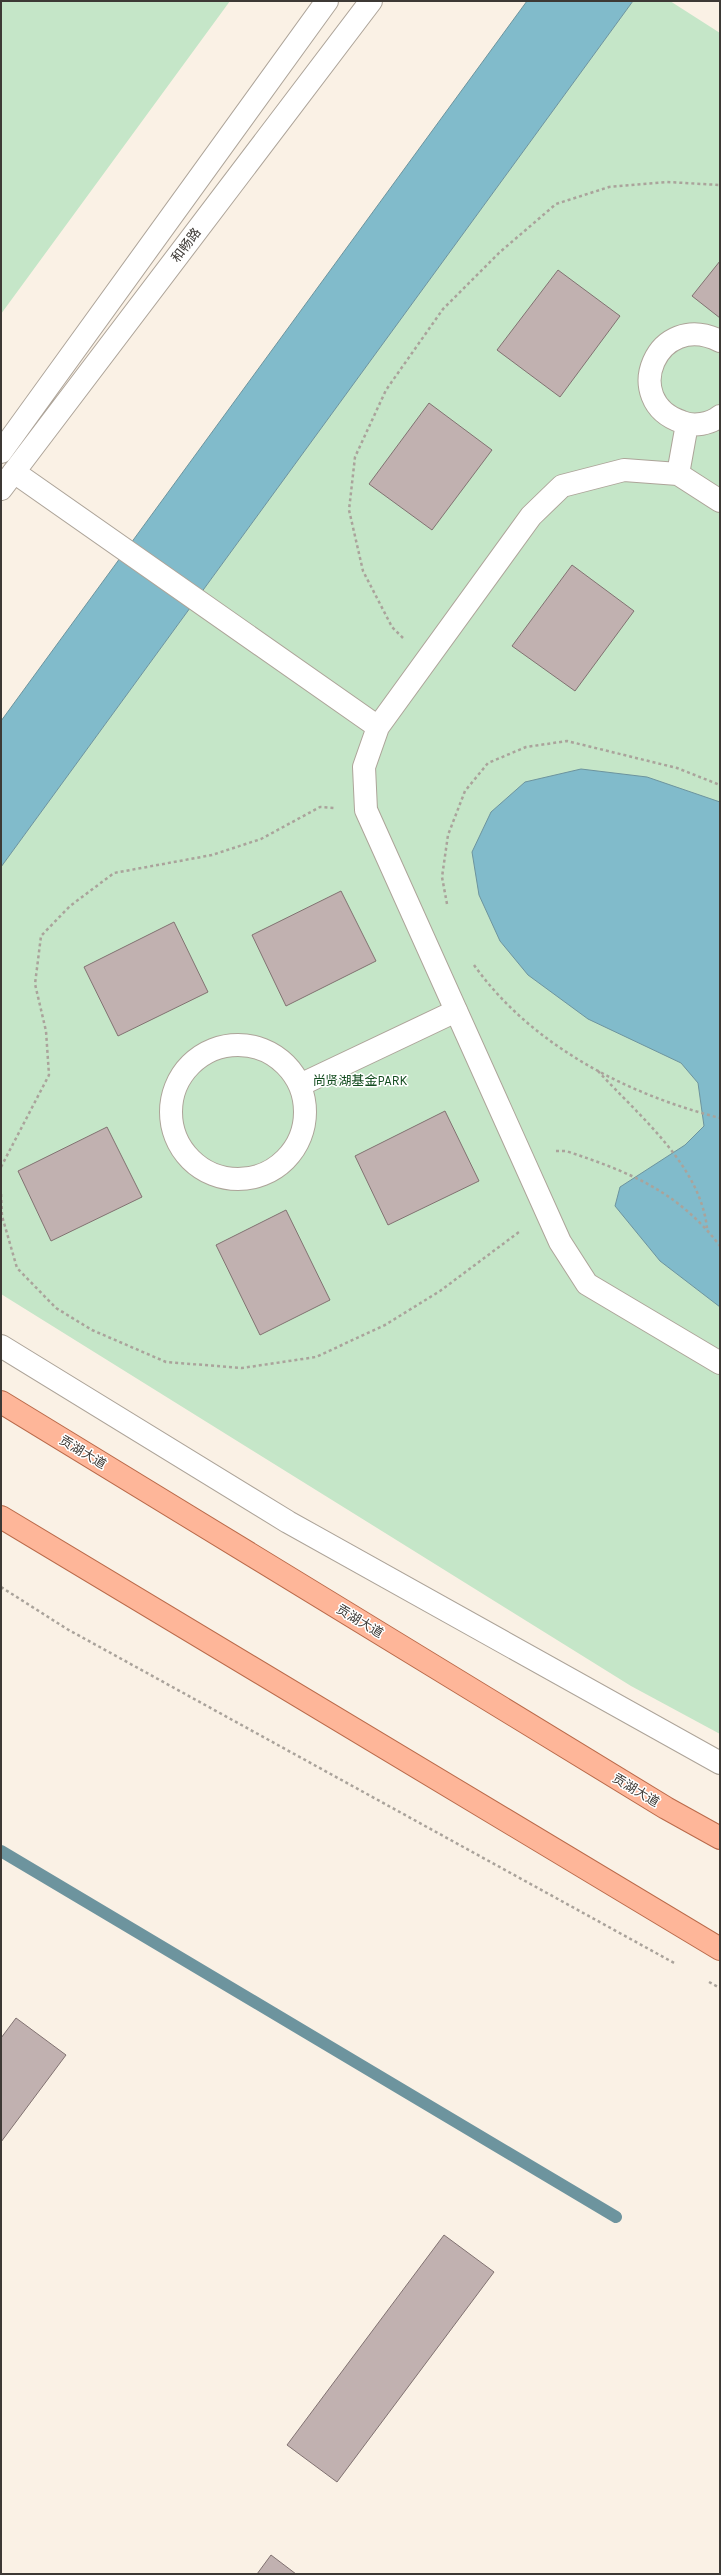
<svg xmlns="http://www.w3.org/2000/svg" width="721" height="2575" viewBox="0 0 721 2575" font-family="Karla,'Noto Sans SC',sans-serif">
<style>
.green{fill:#c5e6c8}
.water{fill:#81bbcb;stroke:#6d949e}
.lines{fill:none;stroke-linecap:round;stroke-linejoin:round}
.stream{stroke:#6d949e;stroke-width:12}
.building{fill:#c1b1b0;stroke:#817271}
.service-casing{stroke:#ada499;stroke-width:24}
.minor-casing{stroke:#ada499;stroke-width:24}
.tertiary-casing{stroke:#ada499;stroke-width:24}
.primary-casing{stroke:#ba6a4a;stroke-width:24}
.path{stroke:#aaa39b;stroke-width:2.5;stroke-dasharray:3 3;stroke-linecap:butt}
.service{stroke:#fff;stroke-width:22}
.minor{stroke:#fff;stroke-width:22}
.tertiary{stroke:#fff;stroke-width:22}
.primary{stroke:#feb699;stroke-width:22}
.labels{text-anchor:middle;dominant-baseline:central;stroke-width:3;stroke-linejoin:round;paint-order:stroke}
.street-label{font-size:13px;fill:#3d3935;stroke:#fff}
.park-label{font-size:13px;fill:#144d20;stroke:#fff}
</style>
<rect width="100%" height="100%" fill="#faf1e5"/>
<path class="green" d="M1 1H230L1 314Z
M633 1H670L720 33V1734L631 1686 1 1294V867Z"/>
<path class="water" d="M527 1H633L1 867V721Z
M581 769 647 777 720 802V1307L660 1261 615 1206 620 1187 685 1145 704 1126 698 1083 681 1063 588 1019 528 975 500 941 479 895 472 852 491 812 525 782Z"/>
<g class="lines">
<path class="stream" d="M1 1851 616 2217"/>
</g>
<path class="building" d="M720 261V318L692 296Z
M558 270 620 316 560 397 497 350Z
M429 403 492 450 432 530 369 484Z
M572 565 634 611 575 691 512 646Z
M341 891 376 961 286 1006 252 935Z
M174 922 208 992 118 1036 84 967Z
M445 1111 479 1181 388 1225 355 1156Z
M107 1127 142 1197 51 1241 18 1171Z
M286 1210 330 1300 260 1335 216 1245Z
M16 2018 66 2055 1 2142V2038Z
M444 2235 494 2272 337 2482 287 2445Z
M271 2555 296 2574H257Z"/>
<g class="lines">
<g class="service-casing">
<path id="service" d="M720 341C657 309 619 401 682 422 694 427 710 424 720 416
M678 474 687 424
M171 1112a67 67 0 1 1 134 0a67 67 0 1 1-134 0Z
M300 1085 456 1011
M1 1346 288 1522 720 1763"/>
</g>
<g class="minor-casing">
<path id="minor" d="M14 472 378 727
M720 501 678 474 624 470 562 486 531 516 378 727 364 767 366 810 560 1242 587 1284 720 1363"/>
</g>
<g class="tertiary-casing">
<path id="tertiary" d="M1 452 327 1
M1 489 371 1"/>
</g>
<g class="primary-casing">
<path id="primary" d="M1 1402 666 1808 720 1838
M1 1517 720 1949"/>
</g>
<path class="path" d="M403 638 392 627 363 571 349 510 355 457 386 390 443 309 500 252 556 204 609 187 667 182 720 185
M447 904 442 877 448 835 465 791 488 763 526 747 567 741 677 768 720 785
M474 965C531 1045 626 1094 720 1118
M598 1071C639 1116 700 1165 707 1228
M556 1151H566C629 1172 678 1191 720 1246
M1 1167 49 1075 46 1031 35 984 41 936 70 906 114 873 212 855 261 839 320 807 334 808
M1 1194 2 1216 17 1268 56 1308 92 1330 166 1362 242 1368 316 1357 385 1325 440 1291 519 1232
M1 1587 67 1629 676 1964
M709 1982 720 1988"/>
<use href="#service" class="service"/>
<use href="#minor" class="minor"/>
<use href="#tertiary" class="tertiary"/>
<use href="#primary" class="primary"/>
</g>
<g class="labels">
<g class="street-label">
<text transform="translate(186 245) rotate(-53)">和畅路</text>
<text transform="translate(83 1452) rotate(31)">贡湖大道</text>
<text transform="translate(360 1621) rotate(31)">贡湖大道</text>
<text transform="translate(636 1790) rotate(31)">贡湖大道</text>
</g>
<g class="park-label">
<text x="360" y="1080">尚贤湖基金PARK</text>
</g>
</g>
<rect width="721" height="2575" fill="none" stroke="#3d3935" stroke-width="4"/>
</svg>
